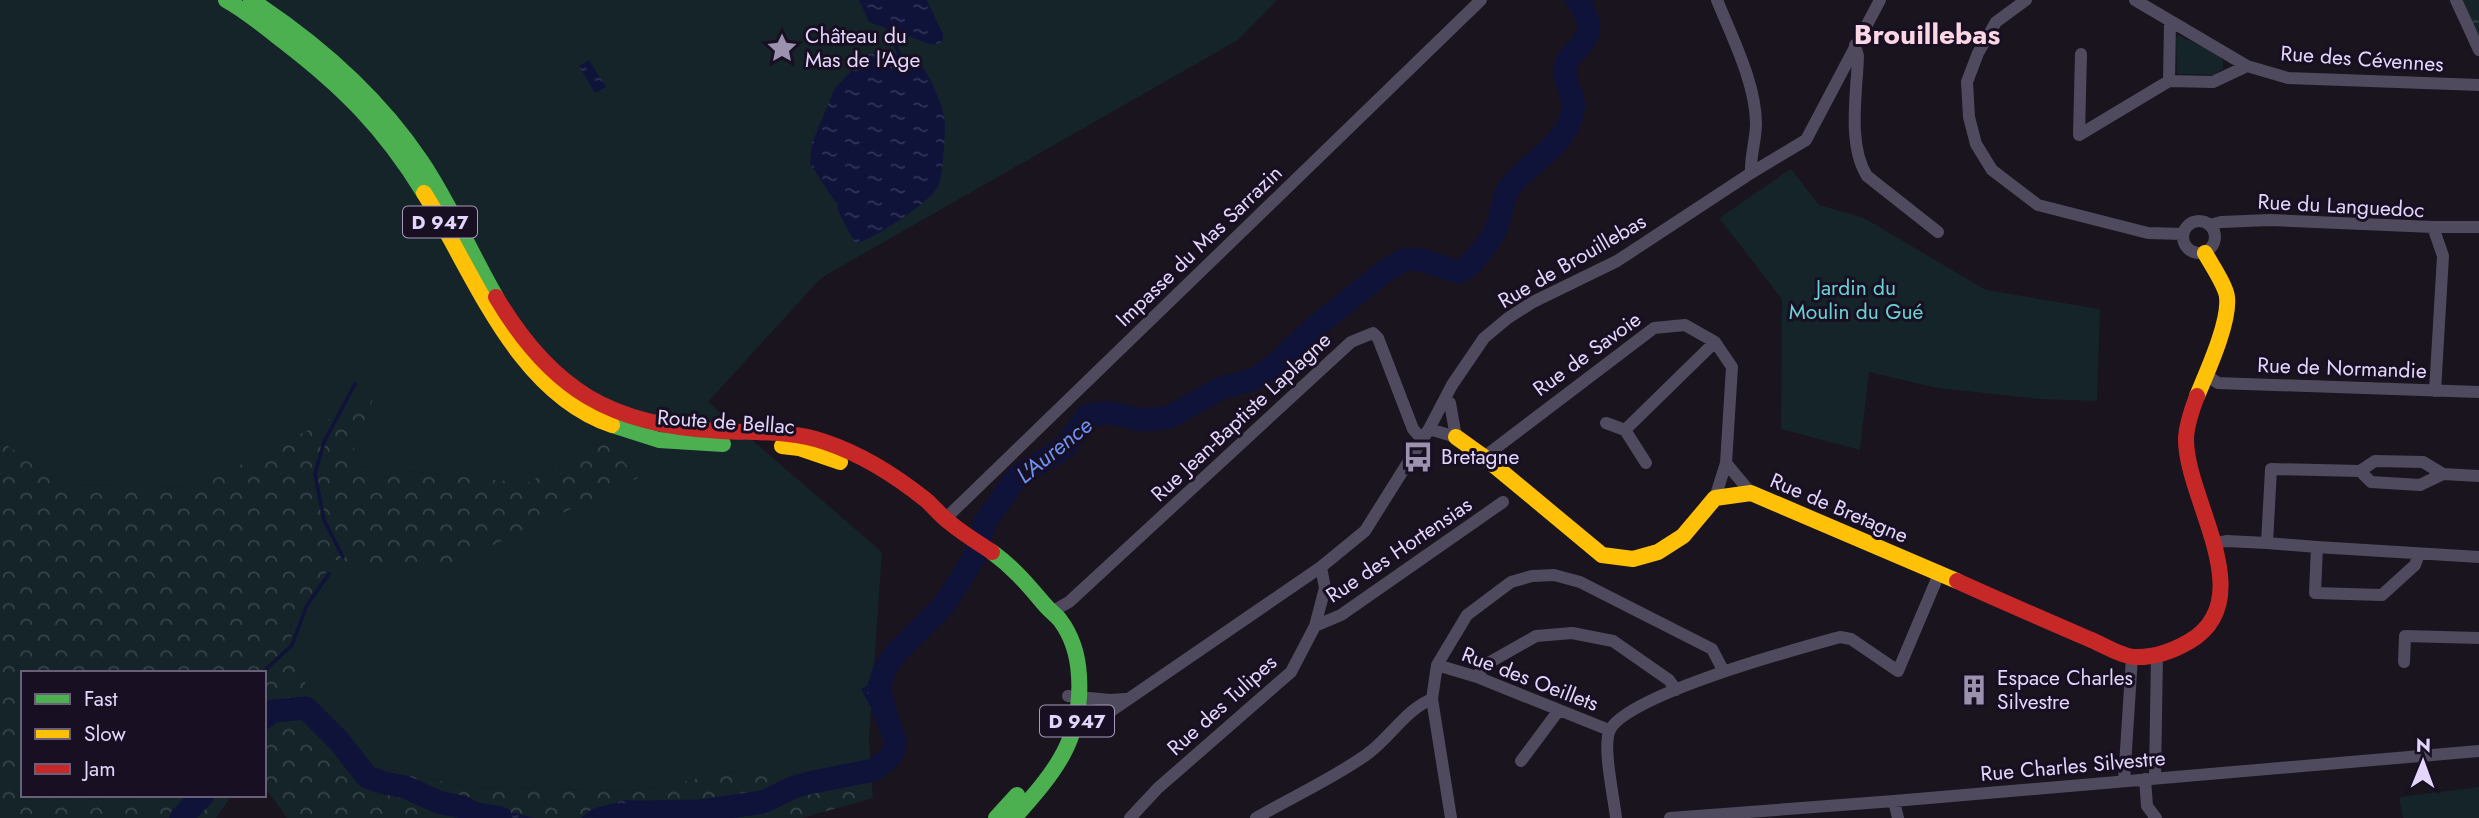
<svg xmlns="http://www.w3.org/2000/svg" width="2479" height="818" viewBox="0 0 2479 818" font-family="Jost,sans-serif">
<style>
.green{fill:#152429}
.forest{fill:url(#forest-crowns)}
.water{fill:url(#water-ripples)}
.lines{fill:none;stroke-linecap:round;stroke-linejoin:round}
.stream{stroke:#0f133a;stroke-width:3.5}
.river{stroke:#0f133a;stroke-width:23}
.street{stroke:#504a5e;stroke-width:12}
.fast{stroke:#4caf50;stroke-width:16}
.slow{stroke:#ffc107;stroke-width:16}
.jam{stroke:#c62828;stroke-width:16}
.labels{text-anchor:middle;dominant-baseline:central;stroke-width:6;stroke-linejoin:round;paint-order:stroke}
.shield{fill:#181022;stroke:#a69aba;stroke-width:2}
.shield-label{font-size:19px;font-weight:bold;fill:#e3d5fb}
.poi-label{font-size:21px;fill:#e3d5fb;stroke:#181022;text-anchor:start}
.street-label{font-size:21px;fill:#e3d5fb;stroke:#181022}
.park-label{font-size:21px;fill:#68d3d4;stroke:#181022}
.water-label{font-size:23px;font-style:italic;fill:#6d92f1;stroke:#181022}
.district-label{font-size:28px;font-weight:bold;fill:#fbd7e5;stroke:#181022}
</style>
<defs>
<pattern id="forest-crowns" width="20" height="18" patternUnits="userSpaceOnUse" patternTransform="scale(1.75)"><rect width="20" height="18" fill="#152429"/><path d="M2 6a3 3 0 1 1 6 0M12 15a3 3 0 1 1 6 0" fill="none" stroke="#374349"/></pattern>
<pattern id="water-ripples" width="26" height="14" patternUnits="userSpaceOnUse" patternTransform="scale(1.75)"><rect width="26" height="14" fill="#0f133a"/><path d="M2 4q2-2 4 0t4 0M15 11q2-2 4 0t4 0" fill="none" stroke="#323457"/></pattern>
</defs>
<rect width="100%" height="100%" fill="#19141e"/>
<path class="green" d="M0 0H1277L1238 40 821 278 708 402 882 552 869 739 873 798 762 766 636 791 466 787 374 766 311 702 289 628 334 559 435 572 637 478 605 441 527 483 348 465 373 397 198 487 61 485 0 440Z
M2178 35 2214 52 2223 60V69L2214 75 2177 74 2176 39Z
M1791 169 1819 205 1864 218 1986 290 2100 309 2097 401 2040 399 1937 388 1869 372 1860 450 1781 429 1782 299 1719 218Z
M2479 787V818H2403L2399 797Z"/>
<path class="forest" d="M2462 0H2479V41Z
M374 396 348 465 527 483 605 441 638 478 435 572 334 560 289 628 311 702 374 766 466 787 636 791 762 766 873 798 802 818H287L264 786V673H23V795H232L216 818H0V440L61 485 198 487Z"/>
<path class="water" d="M859 0H927L943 34V40L937 45 930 44 869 22Z
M1567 0H1577C1583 5 1584 11 1587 19 1595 40 1574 47 1566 64 1560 79 1576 94 1573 110 1567 146 1529 161 1509 188 1502 198 1502 212 1498 224 1494 237 1471 267 1459 272L1417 259 1404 260 1385 271 1315 327 1277 363 1255 379 1219 389 1170 417 1142 420 1110 413 1088 415 1064 448 1018 476 986 522 983 535 976 530 986 508 1000 488 1019 470 1044 456 1065 440 1077 420 1096 404 1141 415 1169 414 1212 387 1250 377 1265 368 1311 321 1388 261 1410 252 1442 259 1460 267 1464 265 1493 228 1498 199 1503 186 1517 171 1541 151 1563 130 1569 110 1561 68C1571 36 1593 50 1579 7Z
M884 51C896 55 913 58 923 68 931 77 945 111 945 123 945 135 943 177 938 187 930 202 872 241 855 243L838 211V206L810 164 812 143 835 88 866 55Z
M589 60 606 87 595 93 579 66Z
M969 553 974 558C963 574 954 592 941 607 923 630 887 650 880 680 874 705 906 734 890 757 874 779 835 776 811 782 793 787 778 798 761 803 728 811 694 809 660 811 634 813 608 818 581 818L592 809 626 800 703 803 767 792 790 777 873 765 883 757 888 738 861 689 868 685 873 671 942 596Z
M277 701 311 702 328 718 348 745 377 773 409 781 438 797 458 799 472 807 520 814 534 818 490 817 473 813 463 807 441 803 405 787 385 783 367 777 339 741 306 709 273 711 264 718V703Z
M193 795H203L181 818H173Z"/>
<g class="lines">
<path class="stream" d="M887 27 901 58
M343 557 324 520 315 474 324 442 355 384
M262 673 292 645 307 605 329 574"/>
<path class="river" d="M264 718 273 711 306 708 339 741 367 777 385 783 405 787 441 803 463 807 473 813 501 818
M181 818 203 795
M604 818 646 812 701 811 763 802 794 787 813 782 874 770 889 758 894 749 895 739 886 715 879 687 885 668 897 652 944 605 974 558 985 522 1018 476 1064 448 1088 415 1110 413 1142 420 1170 417 1219 389 1255 379 1277 363 1315 327 1385 271 1404 260 1417 259 1459 272C1471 267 1494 237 1498 224 1502 212 1502 198 1509 188 1529 161 1567 146 1573 110 1576 94 1560 79 1566 64 1574 47 1595 40 1587 19 1584 11 1583 5 1577 0"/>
<path class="street" d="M1717 0C1732 37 1756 84 1756 124 1756 140 1750 156 1751 173
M2026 0 1996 22 1978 53 1967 82 1969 117 1976 144 1992 170 2038 205 2148 233 2183 234
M2135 0 2247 66 2288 78 2479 85
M2456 0 2479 50
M2170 21 2169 81 2213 82 2247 66
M1855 45 1858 56C1857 92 1847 144 1867 176L1938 232
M2081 54 2079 135 2169 81
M2183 237a16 16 0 1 1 32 0a16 16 0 1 1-32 0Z
M2210 225 2221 222 2270 220 2433 227 2443 256 2435 391
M2433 227H2479
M2206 375 2218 383 2479 392
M1606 423 1625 430
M1429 429 1456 437 1450 403 1445 400
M1484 457 1654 328 1685 325 1715 342 1732 367 1726 463 1715 498
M1646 463 1625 430 1715 342
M1726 463 1751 493
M2360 471 2371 482 2420 485 2443 474 2479 476
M2360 471 2375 461 2423 462 2443 474
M945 519 1481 0
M2267 543 2317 547
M2213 544 2226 541 2267 543 2271 469 2360 471
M2419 554 2415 565 2382 595 2315 593 2317 547 2479 557
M1051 612 1069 602 1351 342 1373 333 1378 338 1413 429 1421 438
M1315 626 1341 615 1503 502
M2404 662 2405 636 2479 638
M1437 665 1477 677 1609 730
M1477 677 1485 665 1536 636 1572 633 1613 641 1669 680 1676 690
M1068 696 1110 700 1125 699
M1067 716 1095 715 1111 711 1321 567 1365 531 1429 429 1452 385 1484 338 1508 318 1533 302 1617 261 1751 173 1806 140 1880 0
M1521 761 1559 710
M2155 778 2157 654
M2145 779 2147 806 2156 818
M2124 781 2132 657
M1894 801 1898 818
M1130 818 1158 788 1291 672 1315 626 1325 588 1321 567
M1256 818C1292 797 1332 779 1366 755 1390 738 1405 710 1432 699
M1451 818 1432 699 1437 665 1467 615 1511 582 1532 576 1554 575 1580 582 1712 649 1723 670
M1616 818C1614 798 1603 750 1609 732 1621 696 1800 648 1840 637L1851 639 1898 671 1939 574
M1670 818 1894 801 2479 751"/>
<path class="fast" d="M226 0C246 11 264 26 283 41 343 87 384 128 424 193
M251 0C315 42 378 97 421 161 450 204 470 252 496 297
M612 425 659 440 723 444
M992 552C1015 569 1027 584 1045 605 1050 611 1056 615 1060 620 1072 636 1078 657 1079 676 1083 740 1054 773 1014 818
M996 818 1017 795"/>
<path class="slow" d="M424 193C474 272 515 392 612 425
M2197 396C2207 372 2230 322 2227 297 2226 286 2211 264 2205 253
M1456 437 1484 457 1602 555 1633 559 1658 552 1683 536 1715 498 1751 493 1957 581
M782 446 799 448 840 462"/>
<path class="jam" d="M496 297C551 390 612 426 720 431 755 433 791 430 825 442 861 454 896 476 926 500 934 507 940 515 949 522 962 533 977 542 992 552
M1957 581C2001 601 2045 620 2089 639 2102 644 2120 656 2134 657 2154 658 2173 651 2190 641 2262 598 2184 497 2186 437 2187 424 2192 409 2197 396"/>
</g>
<defs>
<g id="sight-bare" transform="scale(2.415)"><path d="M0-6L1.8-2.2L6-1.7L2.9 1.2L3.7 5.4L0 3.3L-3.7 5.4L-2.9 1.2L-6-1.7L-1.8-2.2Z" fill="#9c91ae" stroke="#181022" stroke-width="2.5" paint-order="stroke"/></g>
<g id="bus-bare" transform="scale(2.415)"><path d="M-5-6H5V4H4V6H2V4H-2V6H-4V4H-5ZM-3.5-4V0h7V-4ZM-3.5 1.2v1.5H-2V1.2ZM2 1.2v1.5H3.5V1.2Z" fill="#9c91ae" stroke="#181022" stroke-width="2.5" paint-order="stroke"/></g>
<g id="building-bare" transform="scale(2.415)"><path d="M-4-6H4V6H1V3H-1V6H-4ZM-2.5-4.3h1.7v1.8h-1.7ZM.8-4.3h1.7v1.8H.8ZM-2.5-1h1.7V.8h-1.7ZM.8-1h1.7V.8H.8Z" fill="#9c91ae" stroke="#181022" stroke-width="2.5" paint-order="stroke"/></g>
</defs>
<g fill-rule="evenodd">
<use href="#sight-bare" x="782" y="48"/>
<use href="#bus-bare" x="1418" y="457"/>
<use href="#building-bare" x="1974" y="690"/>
</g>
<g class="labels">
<g class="shield">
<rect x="403" y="206.5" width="74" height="31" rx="5"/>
<rect x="1040" y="705.5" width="74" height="31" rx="5"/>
</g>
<g class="shield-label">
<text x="440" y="222">D 947</text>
<text x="1077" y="721">D 947</text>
</g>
<g class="poi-label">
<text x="805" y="36">Château du<tspan x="805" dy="24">Mas de l'Age</tspan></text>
<text x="1441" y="457">Bretagne</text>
<text x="1997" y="678">Espace Charles<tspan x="1997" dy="24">Silvestre</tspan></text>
</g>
<g class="street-label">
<text transform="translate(2362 59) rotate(4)">Rue des Cévennes</text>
<text transform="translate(2341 206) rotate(3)">Rue du Languedoc</text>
<text transform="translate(1199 246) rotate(-44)">Impasse du Mas Sarrazin</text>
<text transform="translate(1572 261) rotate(-30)">Rue de Brouillebas</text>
<text transform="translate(1587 354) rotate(-36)">Rue de Savoie</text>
<text transform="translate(2342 368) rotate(2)">Rue de Normandie</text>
<text transform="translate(1241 417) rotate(-43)">Rue Jean-Baptiste Laplagne</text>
<text transform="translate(726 422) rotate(4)">Route de Bellac</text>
<text transform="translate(1839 508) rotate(23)">Rue de Bretagne</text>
<text transform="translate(1399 550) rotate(-34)">Rue des Hortensias</text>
<text transform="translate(1530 679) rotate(21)">Rue des Oeillets</text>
<text transform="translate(1222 705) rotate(-42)">Rue des Tulipes</text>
<text transform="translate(2073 766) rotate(-5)">Rue Charles Silvestre</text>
</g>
<g class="park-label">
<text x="1856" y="288">Jardin du<tspan x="1856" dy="24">Moulin du Gué</tspan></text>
</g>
<g class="water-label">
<text transform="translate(1054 450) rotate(-39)">L'Aurence</text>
</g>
<g class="district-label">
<text x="1927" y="34">Brouillebas</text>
</g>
</g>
<rect x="21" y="671" width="245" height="126" fill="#181022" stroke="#695f79" stroke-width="2"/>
<rect x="35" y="694" width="35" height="10" fill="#4caf50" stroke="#695f79" stroke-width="2"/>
<text x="84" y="706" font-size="21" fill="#e3d5fb">Fast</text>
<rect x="35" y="729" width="35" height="10" fill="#ffc107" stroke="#695f79" stroke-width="2"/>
<text x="84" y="741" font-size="21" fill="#e3d5fb">Slow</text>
<rect x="35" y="764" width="35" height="10" fill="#c62828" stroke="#695f79" stroke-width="2"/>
<text x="84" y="776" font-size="21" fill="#e3d5fb">Jam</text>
<g transform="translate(2423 762) rotate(1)" stroke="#181022" stroke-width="5" paint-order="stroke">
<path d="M0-5L12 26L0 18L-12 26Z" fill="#e3d5fb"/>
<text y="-10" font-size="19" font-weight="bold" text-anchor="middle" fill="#e3d5fb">N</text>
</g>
</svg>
